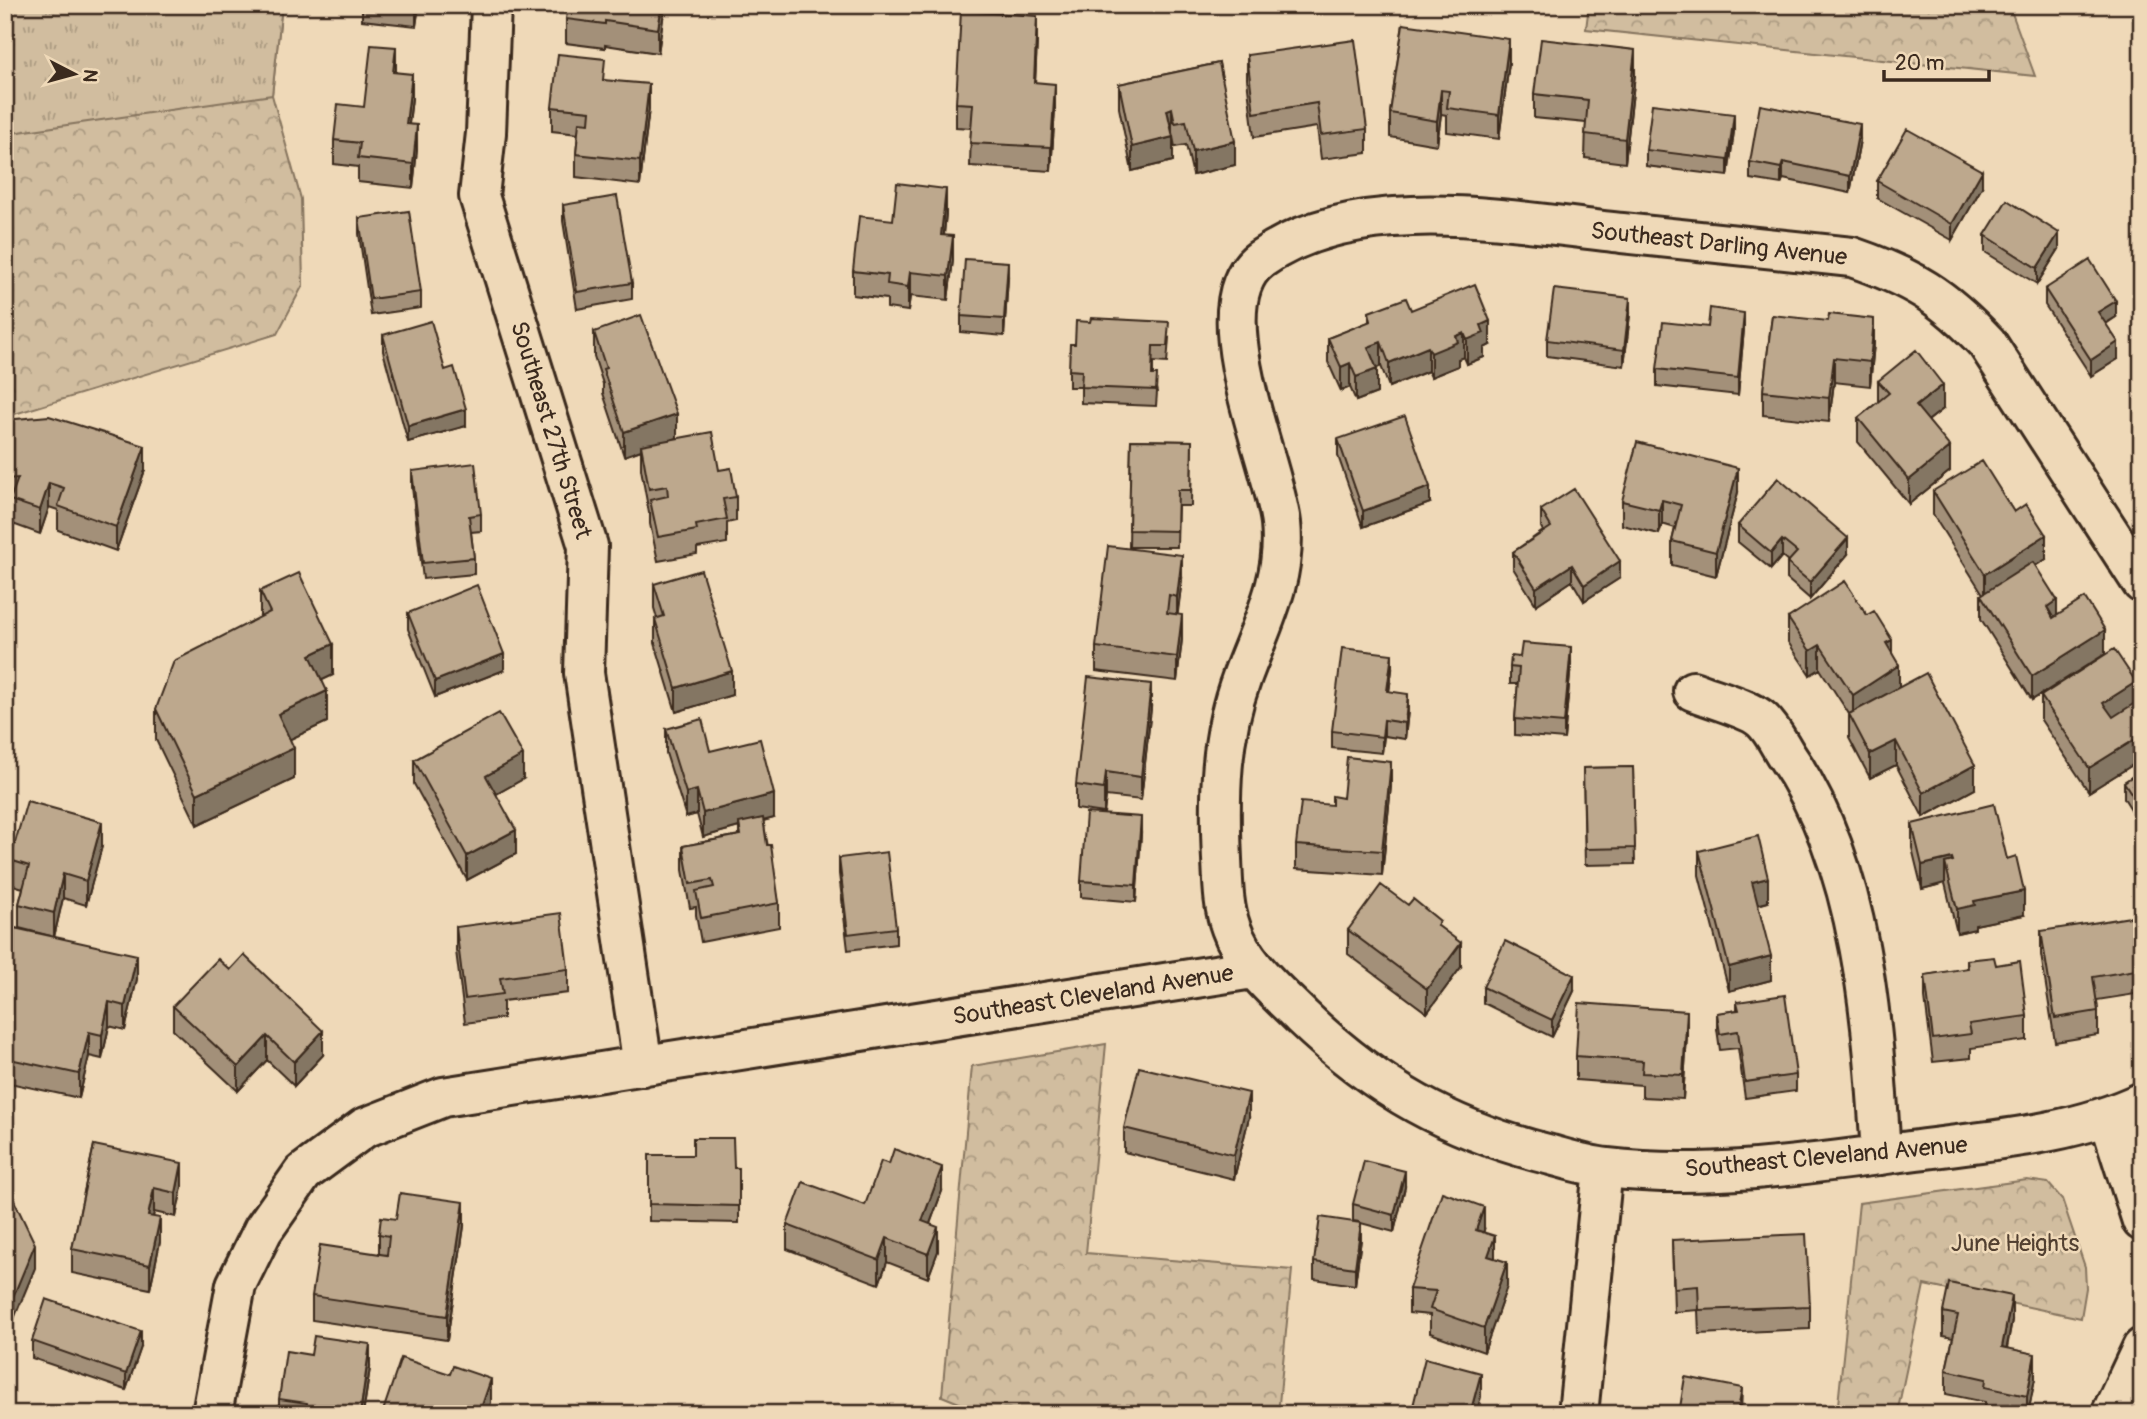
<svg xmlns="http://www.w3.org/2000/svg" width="2147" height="1419" viewBox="0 0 2147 1419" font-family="Pangolin,sans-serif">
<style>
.forest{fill:url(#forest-crowns);stroke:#86745e;stroke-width:2}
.park{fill:url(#park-tufts);stroke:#86745e;stroke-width:2}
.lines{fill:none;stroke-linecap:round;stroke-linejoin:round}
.minor-casing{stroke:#3b2a1e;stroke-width:44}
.minor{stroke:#efd9b8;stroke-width:38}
.wall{fill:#a39079;stroke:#3b2a1e;stroke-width:2}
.shaded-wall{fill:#847663;stroke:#3b2a1e;stroke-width:2}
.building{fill:#bda88d;stroke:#3b2a1e;stroke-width:2}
.labels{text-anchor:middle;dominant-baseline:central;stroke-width:5;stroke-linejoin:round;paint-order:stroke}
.street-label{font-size:24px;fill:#3b2a1e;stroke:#efd9b8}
.park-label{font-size:24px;fill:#524031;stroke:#efd9b8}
</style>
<defs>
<pattern id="forest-crowns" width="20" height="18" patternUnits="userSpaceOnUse" patternTransform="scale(1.75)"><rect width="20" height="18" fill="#d1bd9f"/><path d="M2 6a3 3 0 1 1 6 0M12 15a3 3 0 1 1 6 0" fill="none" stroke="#ab9a81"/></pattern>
<pattern id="park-tufts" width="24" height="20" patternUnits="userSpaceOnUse" patternTransform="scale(1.75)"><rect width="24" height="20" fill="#d1bd9f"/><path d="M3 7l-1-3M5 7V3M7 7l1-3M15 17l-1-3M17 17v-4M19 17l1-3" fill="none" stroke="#ab9a81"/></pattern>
</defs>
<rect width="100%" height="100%" fill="#efd9b8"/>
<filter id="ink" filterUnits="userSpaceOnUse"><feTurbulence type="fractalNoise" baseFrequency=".0143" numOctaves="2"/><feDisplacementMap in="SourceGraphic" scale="14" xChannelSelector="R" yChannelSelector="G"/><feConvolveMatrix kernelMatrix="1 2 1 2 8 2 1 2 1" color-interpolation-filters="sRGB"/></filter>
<g filter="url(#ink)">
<path class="forest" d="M5 5H282L272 95 301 199 303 285 277 334 5 417Z
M1589 5H2009L2035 76 1586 29Z
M1106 1044 1086 1253 1292 1270 1278 1414H986L942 1396 972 1066Z
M2027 1180 2048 1183 2062 1199 2085 1267 2086 1288 2081 1318 1924 1285 1897 1414H1837L1859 1203Z"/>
<path class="park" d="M5 5H282L272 95 5 134Z"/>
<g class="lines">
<g class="minor-casing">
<path id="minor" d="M491 5 486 133 479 196 588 546 584 673 643 1066
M2142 583 1987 343C1943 296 1913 278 1852 257 1775 249 1699 241 1622 233 1512 221 1358 190 1261 259 1199 303 1274 461 1281 523 1287 580 1261 625 1242 677 1220 736 1219 797 1222 859 1223 881 1223 907 1231 928 1244 965 1275 990 1302 1017 1377 1089 1450 1130 1551 1155 1569 1160 1588 1166 1607 1168 1709 1180 1816 1163 1917 1150 1992 1140 2073 1135 2142 1102
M1693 691C1710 698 1751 709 1762 720 1772 729 1779 744 1786 755 1863 866 1873 1024 1881 1155
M2109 1118 2142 1221
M212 1414 236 1285 263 1230 303 1173 364 1128 443 1097 1253 969
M1578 1414 1603 1168
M2111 1414 2142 1348"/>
</g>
<use href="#minor" class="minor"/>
</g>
<path class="wall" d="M362 5H419L416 26 362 20Z
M665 5 658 53 605 45V48L566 43V19Z
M1403 24 1509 63 1499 139 1447 132V115L1441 114 1437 145 1390 137V113Z
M1037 40 1035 82 1055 108 1051 171 970 166 971 128 956 127V103Z
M1247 55 1367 129V153L1321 159 1317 127 1254 137 1247 79Z
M1219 63 1235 165 1193 175 1186 145 1175 147 1173 137V161L1132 171 1119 108V84Z
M396 73 412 98 409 124 417 149 413 188 358 182V167L334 164V140Z
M1635 74 1625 163 1585 158 1586 123 1534 118V94Z
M605 80 649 108 640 185 576 177V154L578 134 552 131V107Z
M1734 131 1728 176 1646 166V150Z
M1860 140 1850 193 1783 179 1781 184 1750 179V162Z
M1877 181 1982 187 1952 240 1877 198Z
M563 205 632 283V299L577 309 563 221Z
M946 213 944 236 953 260 948 300 910 296 908 311 887 308V299L853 295V271L893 220Z
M359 218 421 292V308L371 315 359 234Z
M1985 235 2059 249 2037 284 1985 252Z
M1008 278 1004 336 961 332V316Z
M2045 289 2116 317 2106 324 2118 359 2091 376 2045 305Z
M1411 310 1490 345 1484 348V357L1467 364 1464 357 1458 359V366L1431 377 1428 371 1389 387 1381 366 1377 368V393L1356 401 1350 387 1341 391 1328 362V338L1369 322V312Z
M1630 314 1624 366 1547 356V340Z
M1772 315 1874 343 1870 386 1834 382 1829 422 1763 415V391Z
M1708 327 1744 329 1738 395 1657 386V369Z
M594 332 677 438 671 440 719 470 736 497V521L727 523V543L697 548V554L658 561 650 524V513H649L641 469V450L624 456 603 393V384L594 356Z
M383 335 445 370 466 426 408 442 383 351Z
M1169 338 1167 363 1153 362V375L1157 392 1156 406 1081 403V387H1069V370Z
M1878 381 1943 409 1928 421 1950 471 1909 504 1858 442V418L1878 402Z
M2142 409V433L2138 428V411Z
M5 420 145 470 116 551 58 530V510L49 507 40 534 10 523V503H5Z
M1338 439 1430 503 1363 527 1338 456Z
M1131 440 1192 441 1191 506H1178L1177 547H1129Z
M412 471 481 514V531L471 532 474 558V574L423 579 412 487Z
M1933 491 2014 512 2046 559 2035 566 2057 615 2105 654 2032 700 1981 619V595L1983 594 1933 515Z
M1738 492 1716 576 1672 565V541L1675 528 1662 524 1659 534 1622 525V501Z
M1541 510 1620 578 1584 601 1572 581 1536 605 1513 568V552L1543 531 1541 527Z
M1738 525 1848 554 1810 599 1787 579V563L1789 562 1782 556 1771 569 1738 542Z
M1182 579 1177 615 1182 639 1177 681 1096 671V647Z
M654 584 732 695 676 712 655 643V619L657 618 654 608Z
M260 591 333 675 322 680 327 722 290 739 294 779 197 825 156 740V709L260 617Z
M408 613 504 670 435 697 408 629Z
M1788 618 1892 653 1899 687 1975 789 1923 817 1896 765 1870 778 1849 738V714L1820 669 1810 675 1788 642Z
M1520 657 1571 664 1564 739 1515 735V719L1518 684H1510V667Z
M1392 670 1389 691 1408 710 1405 739 1384 736 1382 753 1332 748V731Z
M2041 696 2136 702 2142 707V759L2089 792 2041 720Z
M1151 708 1141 800 1106 796 1104 813 1076 809V785Z
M666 729 710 751 774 818 763 821 779 903V927L701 942 696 915V907L690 908 683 870V846L739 835V827L703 837 697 814 686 817 666 753Z
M414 760 523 779 496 794 516 854 467 880 414 784Z
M1633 767 1635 864 1585 865 1583 768Z
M2142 770V827L2124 798V782Z
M1391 786 1382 875 1296 869V845L1332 805 1343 798Z
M1912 824 2024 915 1975 925V929L1957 933 1945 883 1922 889 1912 848Z
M1141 834 1136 902 1081 897V881Z
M102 846 86 905 63 898 54 937 137 979 125 1030 109 1026 102 1059 89 1056 79 1098 5 1082V926L51 936 19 928V904L23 888 10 884V860Z
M1699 851 1768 902 1758 905 1771 980 1729 991 1699 875Z
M839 858 896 928V944L848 950 839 874Z
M456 927 568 969V993L503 1001V1018L465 1023 456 951Z
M1348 930 1461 967 1427 1013 1348 954Z
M2041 931 2142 948V993L2097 1000 2098 1011V1035L2055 1042 2041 955Z
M1967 960 1996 965 2027 1016V1040L1971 1048V1058L1933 1062 1925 998V975L1967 969Z
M1483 987 1574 991 1552 1037 1483 1003Z
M1737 1002 1796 1075V1091L1745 1098 1738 1048 1720 1050 1717 1029V1013L1737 1010Z
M173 1006 323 1055 294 1086 267 1060 238 1091 173 1030Z
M1687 1035 1683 1099 1642 1097V1085L1576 1080V1056Z
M1249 1117 1234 1179 1124 1152V1128Z
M94 1145 182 1187 176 1217 154 1212 153 1217 160 1242 150 1289 72 1273V1249Z
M649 1155 739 1168V1223L649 1221Z
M1405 1187 1394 1232 1361 1223V1239L1355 1285 1314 1279V1262L1359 1222 1353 1221V1204Z
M942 1191 930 1224 938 1251 928 1278 887 1262 879 1284 787 1249V1225Z
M464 1226 447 1340 312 1320V1296L379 1254V1234Z
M1484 1230 1483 1233 1507 1286 1484 1352 1430 1333V1315L1409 1313V1289Z
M1672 1240 1810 1306V1329L1699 1334 1698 1310 1674 1312Z
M1943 1312 2012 1320 2007 1348 2035 1378 2028 1414H1997L1985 1411V1402L1946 1394V1370L1953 1338 1943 1336Z
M32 1341 141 1347 126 1390 32 1358Z
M370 1368 363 1414H279V1399Z"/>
<path class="shaded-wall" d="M417 5H419L416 26V10Z
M662 5H665L658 53V29Z
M1037 16V40L1034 106V82Z
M1509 39V63L1499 139V115Z
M396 47V71L393 96V72Z
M1635 50V74L1625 163V139Z
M412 74V98L406 148V124Z
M649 84V108L640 185V161Z
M1055 84V108L1051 171V147Z
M1441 90V114L1437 145V121Z
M1172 108V132L1167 110Z
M1734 114V131L1728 176V160Z
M1860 124V140L1850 193V176Z
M417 125V149L413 188V164Z
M1173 137V161L1132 171V147Z
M1235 141V165L1193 175V151Z
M1783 162V179L1781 184V168Z
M1982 171V187L1952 240V224Z
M946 189V213L941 259V235Z
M2059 233V249L2037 284V268Z
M953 236V260L948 300V276Z
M1008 262V278L1004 336V319Z
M910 272V296L908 311V287Z
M1630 298V314L1624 366V350Z
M2116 301V317L2098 328V312Z
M1744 313V329L1738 395V378Z
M1874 319V343L1870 386V362Z
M1490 321V345L1484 348V357L1467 364V340L1481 325Z
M1464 333V357L1458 359V366L1431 377V353L1456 336Z
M1381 342V366L1368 371V347Z
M2118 342V359L2091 376V360Z
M1428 347V371L1389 387V363Z
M1834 358V382L1829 422V398Z
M1350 363V387L1341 391V367Z
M1377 369V393L1356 401V377Z
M1943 385V409L1916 430V406Z
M466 409V426L408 442V426Z
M677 414V438L642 450 641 445V450L624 456V432Z
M145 446V470L116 551V527Z
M1950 447V471L1909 504V480Z
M1738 468V492L1716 576V552Z
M49 483V507L40 534V510Z
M1430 487V503L1363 527V511Z
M1662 500V524L1659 534V510Z
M2046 535V559L1985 598V574Z
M1848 538V554L1810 599V582Z
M1782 540V556L1771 569V553Z
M1182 555V579L1177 620V597Z
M1620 561V578L1584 601V585Z
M1572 565V581L1536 605V588Z
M2057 600V624L2047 607Z
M1182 615V639L1177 681V657Z
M2105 630V654L2032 700V676Z
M1892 640V664L1886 643Z
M333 644V675L310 686V655Z
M1820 645V669L1810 675V651Z
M1571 647V664L1564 739V723Z
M504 654V670L435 697V681Z
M1392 654V670L1387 707V691Z
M1899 665V689L1853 719V695Z
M732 671V695L676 712V688Z
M2136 682V706L2103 727V703Z
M1151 684V708L1141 800V777Z
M327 691V722L278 745V714Z
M1408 694V710L1405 739V723Z
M1384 720V736L1382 753V737Z
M2142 735V759L2089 792V768Z
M1896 741V765L1870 778V754Z
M294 748V779L197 825V794Z
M523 755V779L486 800V776Z
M1391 762V786L1382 875V851Z
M1975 765V789L1923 817V793Z
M1106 772V796L1104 813V789Z
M697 790V814L686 817V793Z
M774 794V818L740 827 739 823V827L703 837V813Z
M1141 817V834L1136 902V885Z
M102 822V846L86 905V881Z
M516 830V854L467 880V856Z
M1952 858V882L1945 863V883L1922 889V865Z
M63 874V898L54 937V913Z
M1768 878V902L1752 906V882Z
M2024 891V915L1975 925V929L1957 933V909L1974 901Z
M1461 943V967L1427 1013V989Z
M137 955V979L125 1030V1006Z
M1771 956V980L1729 991V967Z
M1574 975V991L1552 1037V1020Z
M109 1002V1026L102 1059V1035Z
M1687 1011V1035L1683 1099V1075Z
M323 1031V1055L294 1086V1062Z
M89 1032V1056L79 1098V1074Z
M267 1036V1060L238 1091V1067Z
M1249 1093V1117L1234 1179V1155Z
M182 1163V1187L176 1217V1193Z
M942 1167V1191L922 1245V1221Z
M1405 1171V1187L1394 1232V1215Z
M154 1188V1212L148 1240V1216Z
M464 1202V1226L447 1340V1316Z
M1484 1207V1230L1476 1254V1230Z
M160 1218V1242L150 1289V1265Z
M1361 1223V1239L1355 1285V1268Z
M938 1227V1251L928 1278V1254Z
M1495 1236V1260L1488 1256Z
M887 1238V1262L879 1284V1260Z
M35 1244V1268L11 1326 5 1329V1305Z
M1507 1262V1286L1484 1352V1328Z
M2012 1296V1320L2002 1371V1347Z
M141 1331V1347L126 1390V1374Z
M370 1344V1368L363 1414H360Z
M2035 1354V1378L2028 1414H2027V1396Z
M1481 1373V1397L1476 1414 1471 1410Z
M491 1379V1403L487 1414H479Z
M1742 1388 1741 1414H1737Z"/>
<path class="building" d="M376 5H417L416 10Z
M568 5H662L658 29 605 21V24L566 19Z
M961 11 1037 16 1034 82 1055 84 1051 147 970 143 973 104 956 103Z
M1403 24 1509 39 1499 115 1447 108 1449 91 1441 90 1437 121 1390 113Z
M1541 39 1635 50 1625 139 1585 134 1588 100 1534 94Z
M1355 40 1367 129 1321 135 1317 103 1254 113 1247 55Z
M371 45 396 47 393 72 412 74 406 124 417 125 413 164 358 158 360 143 334 140 338 104 364 107Z
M558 54 605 59 603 80 649 84 640 161 576 154 579 122 589 123 590 111 552 107Z
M1219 63 1235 141 1193 151 1186 121 1175 123 1172 108 1167 110 1173 137 1132 147 1119 84Z
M1652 104 1734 114 1728 160 1646 150Z
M1760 105 1860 124 1850 176 1783 162 1781 168 1750 162Z
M1907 129 1982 171 1952 224 1877 181Z
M897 183 946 189 941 235 953 236 948 276 910 272 908 287 887 284 888 275 853 271 859 216 893 220Z
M617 196 632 283 577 292 563 205Z
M2007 200 2059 233 2037 268 1985 235Z
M409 211 421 292 371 299 359 218Z
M965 259 1008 262 1004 319 961 316Z
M2090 260 2116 301 2098 312 2118 342 2091 360 2045 289Z
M1475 284 1490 321 1481 325 1484 333 1467 340 1464 333 1456 336 1458 342 1431 353 1428 347 1389 363 1381 342 1368 347 1377 369 1356 377 1350 363 1341 367 1328 338 1371 321 1369 312 1406 298 1411 310Z
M1554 289 1630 298 1624 350 1547 340Z
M1710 308 1744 313 1738 378 1657 369 1663 322 1708 327Z
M1829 314 1874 319 1870 362 1834 358 1829 398 1763 391 1772 315 1828 321Z
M641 315 677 414 624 432 603 369 606 368 594 332Z
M1091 318 1169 322 1167 346H1153L1152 375H1157L1156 390 1081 387 1082 371 1069 370 1070 344H1075L1076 321 1090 322Z
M431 321 445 370 454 367 466 409 408 426 383 335Z
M1916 350 1943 385 1916 406 1950 447 1909 480 1858 418 1889 393 1878 381Z
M49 416 145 446 116 527 58 506 64 488 49 483 40 510 10 500 18 478 5 479V420Z
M1405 416 1430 487 1363 511 1338 439Z
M712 432 719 470 731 468 736 497 723 499 727 519 696 525 697 530 658 537 650 500 668 496 667 486 649 489 641 445Z
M1131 440 1192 441 1191 490H1178L1177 531 1129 530Z
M1637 442 1738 468 1716 552 1672 541 1681 505 1662 500 1659 510 1622 501Z
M1982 461 2014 512 2026 504 2046 535 1985 574 1933 491Z
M475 463 481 514 469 516 474 558 423 563 412 471Z
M1778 478 1848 538 1810 582 1787 563 1797 552 1782 540 1771 553 1738 525Z
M1574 489 1620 561 1584 585 1572 565 1536 588 1513 552 1551 527 1541 510Z
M1108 546 1182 555 1177 597 1169 595 1167 613 1182 615 1177 657 1096 647Z
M2033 562 2057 600 2047 607 2053 618 2085 598 2105 630 2032 676 1981 595Z
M701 570 732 671 676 688 655 619 664 616 654 584Z
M299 573 333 644 310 655 327 691 278 714 294 748 197 794 156 709 174 661 270 612 260 591Z
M1845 581 1867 615 1874 611 1892 640 1886 643 1899 665 1853 695 1820 645 1810 651 1788 618Z
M477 585 504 654 435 681 408 613Z
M1522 643 1571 647 1564 723 1515 719 1519 668 1510 667 1511 656 1520 657Z
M1342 648 1392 654 1387 691 1408 694 1405 723 1384 720 1382 737 1332 731Z
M2114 649 2136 682 2103 703 2113 717 2138 701 2142 707V735L2089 768 2041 696Z
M1926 673 1975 765 1923 793 1896 741 1870 754 1849 714Z
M1088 677 1151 684 1141 777 1106 772 1104 789 1076 785Z
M499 713 523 755 486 776 516 830 467 856 414 760Z
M702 719 710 751 760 739 774 794 703 813 697 790 686 793 666 729Z
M1347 757 1391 762 1382 851 1296 845 1301 802 1332 805V796L1343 798Z
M1633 767 1635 848 1585 849 1583 768Z
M2142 770V810L2124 782Z
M27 801 102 822 86 881 63 874 54 913 19 904 29 866 10 860Z
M1994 804 2007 859 2016 856 2024 891 1974 901 1975 905 1957 909 1945 863 1953 861 1952 858 1922 865 1912 824Z
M1086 813 1141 817 1136 885 1081 881Z
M763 818 767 845H771L779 903 701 918 696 891 714 887 712 880 690 884 683 846 741 835 739 823Z
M1758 836 1768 878 1752 882 1771 956 1729 967 1699 851Z
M887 852 896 928 848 934 839 858Z
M1381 885 1408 905 1413 899 1440 921 1437 925 1461 943 1427 989 1348 930Z
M561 913 568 969 500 978 503 994 465 999 456 927Z
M2137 916 2142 948V969L2093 977 2098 1011 2055 1018 2041 931Z
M5 926 137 955 125 1006 109 1002 102 1035 89 1032 79 1074 5 1058V1025L7 1019 5 1018Z
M1505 941 1574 975 1552 1020 1483 987Z
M244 955 323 1031 294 1062 267 1036 238 1067 173 1006 218 959 230 970Z
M1994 957 1996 965 2020 961 2027 1016 1969 1024 1971 1034 1933 1039 1925 975 1968 968 1967 960Z
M1785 995 1796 1075 1745 1082 1738 1031 1720 1034 1717 1013 1739 1010 1737 1002Z
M1579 1003 1687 1011 1683 1075 1642 1073 1643 1061 1576 1056Z
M1139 1067 1249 1093 1234 1155 1124 1128Z
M693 1138H733L734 1168H739V1206L649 1204V1155H693Z
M94 1145 182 1163 176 1193 154 1188 148 1216 160 1218 150 1265 72 1249Z
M894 1149 942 1167 922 1221 938 1227 928 1254 887 1238 879 1260 787 1225 803 1182 865 1205 881 1161 889 1164Z
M1364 1161 1405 1171 1394 1215 1353 1204Z
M7 1186 35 1244 11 1302 5 1305V1187Z
M1442 1192 1484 1207 1476 1230 1495 1236 1488 1256 1507 1262 1484 1328 1430 1309 1436 1291 1409 1289Z
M400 1193 464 1202 447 1316 312 1296 320 1245 387 1255 389 1236 379 1234 381 1217 396 1219Z
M1320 1217 1361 1223 1355 1268 1314 1262Z
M1806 1234 1810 1306 1699 1310 1698 1286 1674 1288 1672 1240Z
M1949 1283 2012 1296 2002 1347 2035 1354 2027 1396 1985 1387 1986 1379 1946 1370 1958 1315 1943 1312Z
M46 1299 141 1331 126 1374 32 1341Z
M314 1336 370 1344 360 1414H306L307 1403 279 1399 286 1351 311 1355Z
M401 1358 450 1374 453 1366 491 1379 479 1414H382Z
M1425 1358 1481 1373 1471 1410 1484 1414H1411Z
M1685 1377 1742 1388 1737 1414H1679Z
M1957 1410 1978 1414H1956Z
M1937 1411 1950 1414H1936Z"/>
</g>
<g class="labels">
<g class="street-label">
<text transform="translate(1719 244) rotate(6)">Southeast Darling Avenue</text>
<text transform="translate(551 430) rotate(73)">Southeast 27th Street</text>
<text transform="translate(1093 995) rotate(-9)">Southeast Cleveland Avenue</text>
<text transform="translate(1826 1157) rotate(-5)">Southeast Cleveland Avenue</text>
</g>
<g class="park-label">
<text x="2015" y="1243">June Heights</text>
</g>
</g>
<rect width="2147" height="1419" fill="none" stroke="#efd9b8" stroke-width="28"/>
<rect x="14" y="14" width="2119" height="1391" fill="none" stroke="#3b2a1e" stroke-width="2.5" filter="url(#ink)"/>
<g transform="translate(74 74) rotate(96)" stroke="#efd9b8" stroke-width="5" paint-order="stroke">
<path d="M0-5L12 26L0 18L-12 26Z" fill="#3b2a1e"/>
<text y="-10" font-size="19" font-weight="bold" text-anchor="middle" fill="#3b2a1e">N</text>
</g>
<path d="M1884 70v10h105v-10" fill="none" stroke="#3b2a1e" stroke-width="3.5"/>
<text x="1895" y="70" font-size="21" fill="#3b2a1e" stroke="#efd9b8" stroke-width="5" paint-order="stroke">20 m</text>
</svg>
